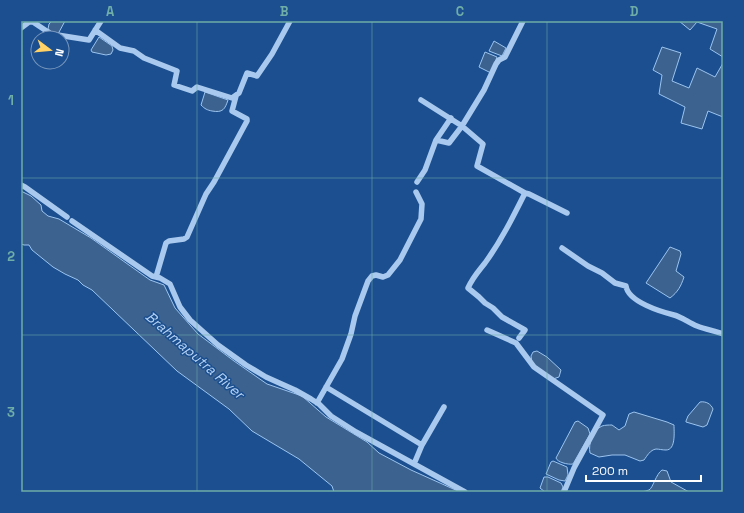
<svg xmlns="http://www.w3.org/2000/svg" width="744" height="513" viewBox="0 0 744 513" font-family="'Space Grotesk',sans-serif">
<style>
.water{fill:#3c6290;stroke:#9cc4f0}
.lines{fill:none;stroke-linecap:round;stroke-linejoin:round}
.minor{stroke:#a9c9ee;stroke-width:5.5}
.grid{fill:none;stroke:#6fada8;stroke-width:1;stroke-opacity:0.55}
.labels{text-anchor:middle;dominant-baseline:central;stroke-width:3;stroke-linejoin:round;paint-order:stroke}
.water-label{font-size:14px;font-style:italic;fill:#b5d3f5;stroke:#1b4f8f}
.neatline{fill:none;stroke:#6fada8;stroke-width:1.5}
.grid-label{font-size:13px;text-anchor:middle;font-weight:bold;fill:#6fada8}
</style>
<rect width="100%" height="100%" fill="#1b4f8f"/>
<path class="water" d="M52 21H65L58 34H55L48 29 49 24Z
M679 21H723V57L710 49 717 29 697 22 690 30Z
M99 37 112 46 113 50 111 54 106 55 92 52 91 50Z
M494 41 506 48 502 56 489 51Z
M662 47 681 53 672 81 689 88 697 68 715 77 723 63V117L708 111 702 129 681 123 685 107 659 94 662 75 653 70Z
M485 52 497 57 491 73 479 67Z
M205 92 228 100C225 109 223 113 212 111 207 110 205 109 201 105Z
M21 191 31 196 41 205 42 211 48 216 59 219 91 238 150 280 164 285 175 308 198 334 234 361 267 384 302 396 326 417 367 442 379 453 411 470 460 492H334L332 486 299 459 252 431 229 409 177 371 92 290 83 285 78 280 65 274 53 267 32 250 29 245H24L21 244Z
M670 247 680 251 681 254 676 271 684 277C681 286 678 292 670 298L646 283Z
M537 351 547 357 561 370 559 377 553 379 532 363 531 356 533 352Z
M700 402C706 401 711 404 713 409L707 425 703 427 686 422V421L688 416Z
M634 412 667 422 674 425C674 432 676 450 666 450 662 450 659 449 656 449 650 450 647 456 644 460L640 461 625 455H612L599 457 590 453C588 444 593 430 602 426 605 425 609 425 612 425L619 430 625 426 629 414Z
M578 421 588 428 590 434 573 464C568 465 557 462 556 458L575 422Z
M553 461 567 467 568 475 565 481 559 480 546 474 551 462Z
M662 470 667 471 671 482 689 492H642C644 491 647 491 649 490 653 488 656 474 662 470Z
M544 477H548L561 483 563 487 561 492H545L540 488Z"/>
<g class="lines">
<path class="minor" d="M21 28 29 22H33L51 34 89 40 101 21
M95 30 120 48 134 51 144 58 177 71 174 85 192 91 197 87 232 98 239 93 247 73 257 76 272 54 290 21
M421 100 462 126 483 144 477 166 525 193 529 194 567 213
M436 140 451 118
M417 182 425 170 436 140 449 143 462 126 484 90 496 64 499 60 505 57 523 21
M21 185 25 187 67 217
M72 221 152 276 160 278 170 284 180 307 190 320 218 345 246 365 266 377 295 390 311 399 319 404 331 416 356 432 465 492
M562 248 588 266 602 273 615 283 626 286C628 302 662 312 674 315 682 317 689 323 697 326 705 329 714 331 723 334
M156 277 166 243 169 241 184 239 187 237 206 194 214 182 247 121V119L232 111 236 96
M487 330 516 343 534 367 603 415 574 468 564 492
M519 338 525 330 502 317 493 308 485 303 479 297 468 288C473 277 478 272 485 263 501 241 513 217 525 193
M326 387 422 445
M317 403 342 359 351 334 355 316 368 281 372 276 376 275 383 277 388 275 400 260 421 219 422 204 416 192
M414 464 422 445 444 407"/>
</g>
<path class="grid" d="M197 21V492M372 21V492M547 21V492M21 178H723M21 335H723"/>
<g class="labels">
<g class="water-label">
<text transform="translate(195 355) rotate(41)">Brahmaputra River</text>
</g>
</g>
<rect width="744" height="513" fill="none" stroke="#1b4f8f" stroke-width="44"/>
<g transform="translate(50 50) rotate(106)"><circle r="19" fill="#1b4f8f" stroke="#7695bc"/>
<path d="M0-3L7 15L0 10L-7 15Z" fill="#ffd166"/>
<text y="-6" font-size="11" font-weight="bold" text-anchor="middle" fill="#ffffff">N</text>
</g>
<path d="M586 475v6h115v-6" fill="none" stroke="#ffffff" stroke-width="2"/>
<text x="592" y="475" font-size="12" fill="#ffffff" stroke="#1b4f8f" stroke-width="3" paint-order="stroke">200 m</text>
<rect x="22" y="22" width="700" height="469" class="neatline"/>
<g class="grid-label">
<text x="110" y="16">A</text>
<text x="284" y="16">B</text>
<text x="460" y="16">C</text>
<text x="634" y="16">D</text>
<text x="11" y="105">1</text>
<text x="11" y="261">2</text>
<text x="11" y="417">3</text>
</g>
</svg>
